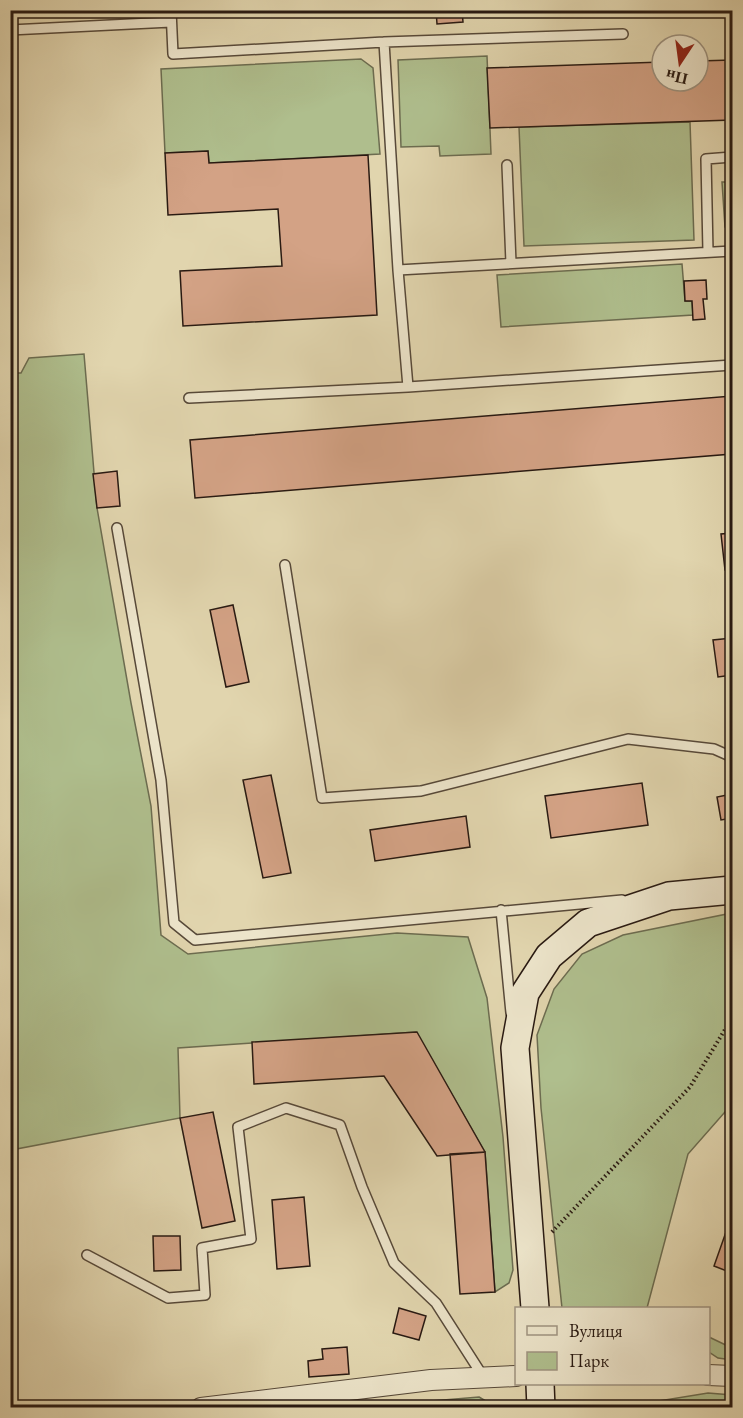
<svg xmlns="http://www.w3.org/2000/svg" width="743" height="1418" viewBox="0 0 743 1418" font-family="'EB Garamond',serif">
<style>
.green{fill:#afbe8d;stroke:#6c6c50;stroke-width:1.5}
.building{fill:#d3a285;stroke:#291a12;stroke-width:1.5}
.lines{fill:none;stroke-linecap:round;stroke-linejoin:round}
.lane-casing{stroke:#574939;stroke-width:12}
.street-casing{stroke:#574939;stroke-width:22}
.secondary-casing{stroke:#291a12;stroke-width:30}
.path{stroke:#291a12;stroke-width:4;stroke-dasharray:1.5 3;stroke-linecap:butt}
.lane{stroke:#ece4ca;stroke-width:9}
.street{stroke:#ece4ca;stroke-width:20}
.secondary{stroke:#ece4ca;stroke-width:27}
</style>
<rect width="100%" height="100%" fill="#e1d5ae"/>
<filter id="stains"><feTurbulence type="fractalNoise" baseFrequency=".00333" numOctaves="4"/><feColorMatrix values="0 0 0 0 .2 0 0 0 0 .09 0 0 0 0 .02 0 0 0 .5 -.17"/></filter>
<radialGradient id="worn" r=".72"><stop offset=".6" stop-color="#630" stop-opacity="0"/><stop offset="1" stop-color="#630" stop-opacity=".3"/></radialGradient>
<path class="green" d="M487 56 491 154 440 156 439 146 401 147 398 60Z
M361 59 373 68 380 154 209 163 208 151 165 153 161 69Z
M690 122 694 240 524 246 519 127Z
M722 182H732V235L725 227Z
M682 264 685 301H692L693 315 501 327 497 275Z
M84 354 97 508 131 703 151 806 161 935 188 954 397 933 468 937 487 998 503 1137 513 1270 509 1283 495 1292 485 1152 416 1032 178 1048 180 1118 11 1150V373H21L29 358Z
M732 913V1104L688 1154 647 1308H562L541 1108 537 1035 554 989 582 954 623 935Z
M709 1337 732 1348V1360L718 1358 709 1352Z
M708 1393 732 1395V1407H565L579 1401 622 1407Z
M479 1397 496 1407H360Z"/>
<path class="building" d="M436 10H462L463 22 437 24Z
M603 10H637V11L604 13Z
M732 60V120L490 128 487 68 662 62V81H698V61Z
M208 151 209 163 368 155 377 315 183 326 180 271 282 266 278 209 168 215 165 153Z
M706 280 707 299H703L705 319 693 320 692 301H685L684 281Z
M732 396V454L195 498 190 440Z
M117 471 120 506 97 508 93 474Z
M732 533V569L725 570 721 534Z
M233 605 249 682 226 687 210 610Z
M732 638V675L718 677 713 640Z
M271 775 291 873 263 878 243 780Z
M642 783 648 825 551 838 545 796Z
M732 794V818L721 820 717 797Z
M466 816 470 847 375 861 370 830Z
M417 1032 485 1152 437 1156 384 1076 254 1084 252 1042Z
M213 1112 235 1221 202 1228 180 1118Z
M485 1152 495 1292 460 1294 450 1154Z
M304 1197 310 1266 277 1269 272 1200Z
M732 1215V1273L714 1266Z
M153 1236H180L181 1270 154 1271Z
M399 1308 426 1316 419 1340 393 1333Z
M347 1347 349 1374 309 1377 308 1361 323 1359 322 1349Z"/>
<g class="lines">
<g class="lane-casing">
<path id="lane" d="M171 10 173 54 384 42 623 34
M10 30 171 22
M384 42 398 270
M507 165 511 263
M708 252 706 159 732 157
M408 387 732 365
M189 398 408 387 398 270 732 251
M117 528 161 780 174 923 195 940 622 900
M285 565 322 798 421 791 628 739 714 749 732 757
M501 910 511 1013
M87 1255 168 1298 205 1295 202 1248 251 1239 238 1127 286 1108 340 1125 362 1187 394 1263 436 1303 484 1378"/>
</g>
<g class="street-casing">
<path id="street" d="M708 1375 732 1376
M201 1408 431 1380 516 1376"/>
</g>
<g class="secondary-casing">
<path id="secondary" d="M535 1308 515 1048 525 993 549 956 588 923 669 896 732 890
M540 1384 541 1408"/>
</g>
<path class="path" d="M552 1232 690 1087 732 1018"/>
<use href="#lane" class="lane"/>
<use href="#street" class="street"/>
<use href="#secondary" class="secondary"/>
</g>
<rect width="743" height="1418" fill="none" stroke="#e1d5ae" stroke-width="36"/>
<rect x="12" y="12" width="719" height="1394" fill="none" stroke="#291a12" stroke-width="3"/>
<rect x="18" y="18" width="707" height="1382" fill="none" stroke="#291a12" stroke-width="1.5"/>
<rect x="515" y="1307" width="195" height="78" fill="#ece4ca" stroke="#9e9380" stroke-width="1.5"/>
<rect x="527" y="1326" width="30" height="9" fill="#ece4ca" stroke="#9e9380" stroke-width="1.5"/>
<text x="569" y="1337" font-size="18" fill="#291a12">Вулиця</text>
<rect x="527" y="1352" width="30" height="18" fill="#afbe8d" stroke="#9e9380" stroke-width="1.5"/>
<text x="569" y="1367" font-size="18" fill="#291a12">Парк</text>
<g transform="translate(680 63) rotate(193)"><circle r="28" fill="#ece4ca" stroke="#9e9380" stroke-width="1.5"/>
<path d="M0-4.5L10 22L0 15L-10 22Z" fill="#8f2418"/>
<text y="-9" font-size="16" font-weight="bold" text-anchor="middle" fill="#291a12">Пн</text>
</g>
<rect width="100%" height="100%" filter="url(#stains)"/>
<rect width="100%" height="100%" fill="url(#worn)"/>
</svg>
